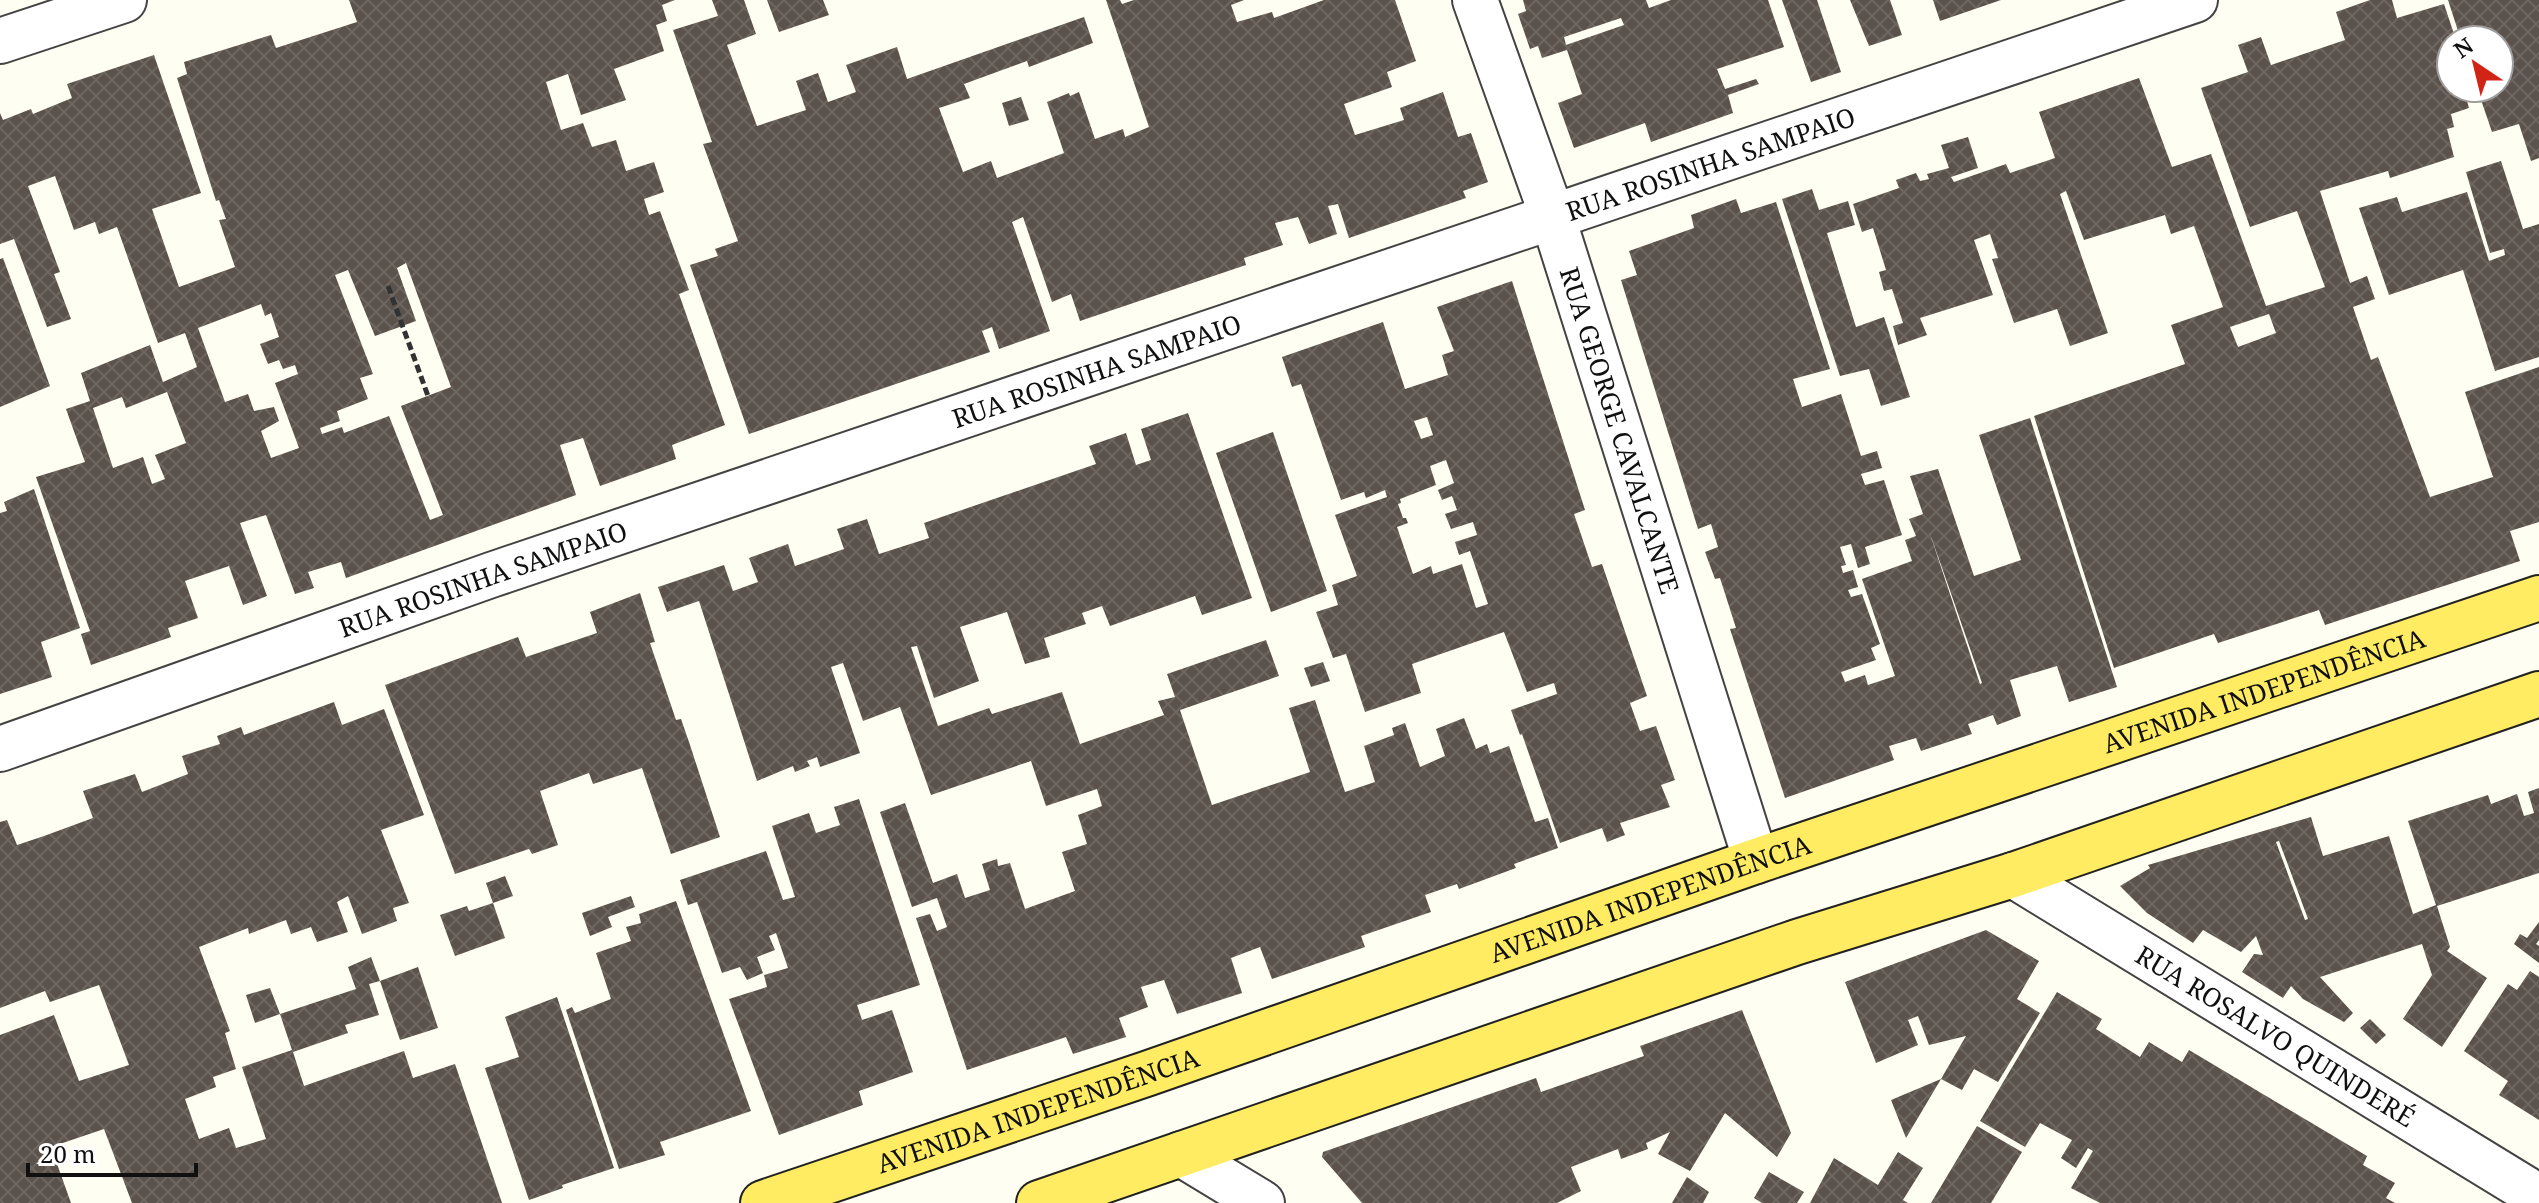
<svg xmlns="http://www.w3.org/2000/svg" width="2539" height="1203" viewBox="0 0 2539 1203" font-family="'Noto Serif',serif">
<style>
.building{fill:url(#building-cross-hatch);fill-rule:evenodd}
.lines{fill:none;stroke-linecap:round;stroke-linejoin:round}
.minor-casing{stroke:#434343;stroke-width:48}
.major-casing{stroke:#212121;stroke-width:48}
.path{stroke:#323232;stroke-width:5;stroke-dasharray:8 4;stroke-linecap:butt}
.minor{stroke:#fff;stroke-width:44}
.major{stroke:#ffec62;stroke-width:44}
.labels{text-anchor:middle;dominant-baseline:central;stroke-width:8;stroke-linejoin:round;paint-order:stroke}
.street-label{font-size:26px;fill:#101010;stroke:#fff}
</style>
<defs>
<pattern id="building-cross-hatch" width="8" height="8" patternUnits="userSpaceOnUse" patternTransform="scale(2)"><rect width="8" height="8" fill="#5a524b"/><path d="M0 0l8 8M0 8l8-8" fill="none" stroke="#6d6661"/></pattern>
</defs>
<rect width="100%" height="100%" fill="#fffef2"/>
<path class="building" d="M349 0H675L662 5 667 21 656 25 664 51 614 69 626 100 581 115 568 74 546 82 561 130 583 123 592 147 616 140 626 171 654 162 664 192 644 199 649 215 660 211 689 290 679 294 725 425 672 445 676 459 600 486 583 438 560 445 576 495 346 578 341 562 308 572 314 588 295 594 266 515 240 523 267 596 243 605 229 566 185 581 198 618 168 628 171 637 91 665 81 634 90 631 36 477 85 462 66 409 90 401 81 373 150 345 163 382 197 367 185 333 158 343 117 227 99 234 95 222 74 230 55 176 28 186 60 272 54 274 71 319 47 327 14 239 0 244V113L3 120 31 109 33 114 72 98 67 84 154 55 201 193 152 209 179 287 235 267 219 220 226 219 219 200 216 201 177 78 187 74 184 62 271 35 276 48 357 22ZM406 263 451 387 401 406 443 515 430 520 389 416 344 433 342 427 322 434 320 428 340 421 337 411 368 399 360 378 373 374 335 275 348 270 375 336 416 321 397 268ZM261 304 265 316 271 313 279 337 260 344 268 364 279 360 283 369 295 365 298 374 275 383 299 448 271 458 261 431 279 421 274 407 254 411 248 394 225 402 198 328ZM167 392 186 443 155 455 165 479 152 484 143 457 113 468 93 408 122 397 126 408Z
M712 0H744L756 34 727 45 757 126 806 110 796 81 818 73 828 102 856 92 846 65 897 47 907 79 1084 17 1093 43 1029 67 1027 61 964 84 970 98 939 108 963 172 991 161 997 178 1064 153 1047 102 1069 93 1070 96 1079 92 1095 139 1123 129 1125 137 1149 127 1106 0H1120L1122 4 1134 0H1244L1231 5 1237 22 1272 12 1274 18 1324 0H1395L1416 61 1387 72 1392 87 1344 104 1355 135 1404 120 1400 108 1443 92 1458 137 1471 133 1488 182 1463 191 1466 198 1349 238 1338 204 1328 206 1337 234 1309 244 1298 217 1275 223 1283 245 1244 258 1246 265 1080 321 1071 294 1052 302 1023 217 1012 222 1050 331 999 349 992 327 982 331 990 352 749 434 690 265 718 256 715 249 738 241 703 144 712 142 673 30 718 16Z
M767 0H823L829 15 779 32Z
M1523 0H1646L1649 8 1671 0H1768L1784 47 1717 69 1725 89 1756 79 1759 84 1728 95 1733 113 1651 142 1645 123 1574 148 1558 103 1582 94 1567 50 1542 58 1538 46 1530 49 1518 14 1526 11ZM1621 18 1624 25 1566 45 1564 37Z
M1782 0H1817L1841 72 1811 82Z
M1850 0H1890L1902 35 1869 46Z
M1933 0H2001L1940 21Z
M2370 0H2392L2397 18 2444 4 2456 40H2451V88H2472L2473 92 2465 94 2469 108 2451 114 2454 127 2447 129 2454 157 2390 178 2388 171 2320 191 2350 283 2367 276 2375 299 2353 307 2371 360 2378 357 2430 497 2493 477 2465 392 2539 367V522L2510 531 2520 561 2325 625 2319 610 2218 643 2214 634 2114 668 2034 416 2185 364 2171 325 2223 307 2194 226 2171 234 2165 215 2084 240 2066 191 2060 194 2108 333 2070 346 2057 309 2014 323 1992 259 1998 258 1990 234 1974 240 1993 295 1920 318 1927 335 1898 345 1893 326 1903 323 1892 289 1884 291 1879 272 1886 270 1873 228 1862 232 1853 204 1899 188 1896 180 1916 173 1920 181 1929 179 1927 174 1949 168 1941 145 1968 137 1978 168 1951 177 1954 182 2006 164 2010 173 2055 158 2039 112 2139 78 2172 167 2211 154 2266 306 2325 287 2297 211 2250 227 2201 88 2248 72 2238 45 2261 37 2271 65 2345 40 2336 12ZM2269 314 2276 333 2238 347 2230 327Z
M2448 0H2539V158L2531 161 2519 124 2492 132 2477 88H2499V40H2461Z
M1021 97 1029 120 1009 126 1002 103Z
M2501 161 2523 229 2539 224V357L2495 371 2463 270 2389 295 2359 208 2397 197 2402 212 2467 192 2489 261 2505 255 2504 249 2490 253 2466 172Z
M1812 189 1819 210 1848 201 1855 225 1827 233 1856 327 1884 317 1910 397 1881 406 1869 369 1840 376 1782 199Z
M1736 199 1741 213 1776 202 1830 369 1793 379 1802 407 1841 394 1861 456 1877 451 1882 468 1861 474 1865 485 1884 480 1902 535 1865 547 1870 564 1858 568 1851 544 1840 547 1846 565 1841 566 1843 573 1853 570 1858 587 1848 590 1851 597 1862 594 1880 644 1871 648 1876 660 1841 672 1845 682 1865 675 1868 685 1895 676 1862 579 1912 561 1905 540 1916 536 1909 519 1923 514 1910 476 1938 469 1974 576 2021 560 1979 435 2030 418 2117 687 2069 702 2057 666 2010 680 2021 716 1997 725 1993 715 1968 724 1972 734 1921 751 1916 738 1889 746 1894 760 1785 798 1730 629 1736 628 1720 578 1715 579 1705 552 1718 547 1711 524 1698 529 1621 280 1637 275 1629 251 1694 228 1691 215ZM1929 531 1947 582 1982 683 1980 684Z
M3 258 50 386 0 407V259Z
M1512 281 1585 510 1574 514 1592 567 1602 564 1647 696 1630 703 1640 731 1656 726 1675 780 1661 785 1670 807 1620 823 1625 835 1607 842 1602 828 1560 843 1522 734 1520 735 1511 710 1557 694 1554 683 1527 692 1504 632 1412 664 1421 693 1365 712 1346 654 1333 658 1316 612 1338 605 1332 585 1357 576 1335 515 1387 497 1385 490 1366 498 1364 492 1341 500 1301 384 1292 387 1282 357 1383 322 1405 389 1448 375 1442 355 1454 351 1437 307ZM1427 417 1433 435 1421 439 1414 421ZM1446 460 1454 483 1438 490 1442 500 1452 496 1457 510 1445 514 1451 529 1473 522 1477 535 1455 542 1459 555 1470 551 1488 604 1476 608 1462 564 1433 574 1431 566 1413 574 1397 527 1408 523 1406 518H1403L1398 504 1401 503 1400 499 1436 485 1430 466Z
M1188 413 1252 598 1202 615 1195 596 1110 626 1102 606 1082 613 1086 624 1044 638 1050 657 1025 664 1007 612 960 627 979 681 934 698 917 646 911 647 938 726 989 708 992 714 1062 692 1080 744 1164 715 1158 701 1175 697 1167 674 1266 640 1279 676 1180 710 1212 805 1310 772 1289 708 1315 700 1345 792 1375 782 1364 746 1394 735 1392 728 1405 723 1420 767 1445 756 1436 729 1464 718 1476 749 1487 744 1490 753 1509 746 1535 822 1548 818 1558 848 1514 864 1516 868 1459 889 1457 884 1425 895 1431 912 1361 936 1365 947 1272 979 1260 947 1231 958 1242 993 1177 1014 1164 980 1141 987 1148 1007 1119 1018 1126 1037 1073 1054 1066 1037 967 1070 916 918 930 914 937 931 947 927 937 898 912 907 880 812 905 803 933 883 957 874 965 898 990 890 982 864 997 859 998 866 1010 863 1025 909 1075 891 1062 852 1087 844 1078 815 1102 806 1097 789 1046 806 1031 761 931 795 900 707 863 721 843 663 831 667 860 753 820 767 817 757 807 761 810 766 795 772 793 766 757 781 699 601 667 612 658 587 724 565 733 591 758 582 749 558 788 544 795 566 844 549 837 529 867 519 879 554 929 538 924 523 1096 464 1089 446 1126 433 1136 465 1151 460 1141 429Z
M1273 432 1327 591 1271 612 1216 453Z
M34 489 80 628 41 642 52 677 0 694V513L7 511 4 502Z
M640 593 655 642 650 643 676 720 681 719 689 742 720 837 671 854 642 768 593 784 589 773 540 791 558 845 532 854 529 849 455 874 385 685 518 637 526 657 597 633 590 612Z
M1323 662 1330 681 1311 687 1304 668Z
M334 702 342 725 384 709 424 815 381 830 409 903 393 908 397 921 362 934 348 896 337 902 348 932 317 942 311 927 291 934 286 920 249 934 248 928 199 947 230 1031 225 1033 236 1069 213 1077 216 1087 185 1099 199 1139 229 1128 236 1148 266 1139 242 1067 292 1050 280 1014 356 989 348 967 371 957 380 981 369 984 379 1015 345 1025 348 1033 293 1052 304 1086 404 1051 413 1078 455 1064 502 1203H132L104 1129 51 1147 71 1203H0V1035L54 1015 79 1081 129 1065 99 985 50 1002 45 991 0 1008V822L7 820 17 845 44 836 93 818 83 791 135 774 142 792 188 774 182 756 220 744 217 736 241 727 244 735Z
M2539 788V873L2437 906 2450 947 2447 951 2487 978 2442 1047 2403 1019 2432 975 2422 944 2320 977 2353 1013 2344 1022 2303 999 2291 986 2283 998 2242 972 2254 954 2263 955 2256 936 2241 952 2203 930 2193 943 2147 913 2120 886 2150 868 2148 865 2311 817 2323 856 2389 836 2413 914 2436 905 2408 821 2488 795 2491 804 2517 794 2524 816 2534 813 2528 792ZM2279 841 2288 865 2308 919 2305 920 2276 842Z
M859 799 920 985 857 1005 862 1020 892 1010 913 1072 859 1091 863 1105 779 1135 729 999 767 987 764 975 788 968 776 933 769 936 775 950 757 957 763 973 747 980 740 967 722 973 697 902 688 905 680 880 766 851 783 900 795 897 772 826 809 813 816 833 840 825 834 807Z
M505 876 513 896 493 903 486 883Z
M631 896 635 907 608 917 612 927 590 936 582 913Z
M676 901 751 1111 660 1142 665 1155 619 1169 566 1010 572 1007 575 1013 611 999 596 953 631 941 626 927 641 923 639 914Z
M493 903 505 938 455 956 440 915 467 906 469 911Z
M2539 922V940L2536 944 2539 946V963L2514 944 2520 934 2527 938Z
M1986 930 2039 961 2017 999 2040 1013 1998 1082 1974 1069 1962 1090 1941 1079 1966 1036 1929 1045 1918 1016 1908 1020 1918 1045 1876 1063 1845 982Z
M418 967 438 1028 400 1040 380 981Z
M2530 971 2539 977V1120L2499 1095 2508 1081 2464 1051 2508 984 2517 990Z
M270 988 280 1014 255 1023 246 995Z
M2057 992 2102 1019 2096 1029 2140 1057 2149 1042 2182 1062 2189 1050 2367 1156 2363 1165 2395 1183 2386 1198 2395 1203H2100L2071 1188 2093 1151 2088 1148 2076 1168 2061 1158 2072 1140 2040 1123 2025 1147 1980 1121Z
M557 997 614 1168 562 1185 563 1188 529 1200 485 1068 519 1057 505 1017Z
M1742 1010 1791 1133 1777 1157 1725 1113 1690 1171 1658 1154 1670 1132 1646 1143 1648 1149 1621 1159 1618 1149 1571 1167 1581 1191 1557 1203H1362L1322 1157 1323 1152 1536 1078 1541 1092 1644 1056 1640 1046Z
M2370 1019 2386 1035 2376 1044 2360 1028Z
M1941 1079 1906 1138 1891 1100Z
M1977 1126 2022 1152 1991 1203H1931Z
M1898 1152 1923 1168 1903 1200 1908 1203H1810L1834 1158 1878 1185Z
M1769 1172 1804 1192 1797 1203H1762L1754 1198Z
M1687 1177 1709 1192 1703 1203H1672Z"/>
<g class="lines">
<g class="minor-casing">
<g id="minor">
<path id="s1" d="M1475 0 1553 218 1756 861"/>
<path d="M0 41 124 0"/>
<path id="s2" d="M0 749 491 575 2195 0"/>
<path id="s3" d="M2013 875 2539 1197"/>
<path d="M1181 1154 1262 1203"/>
</g>
</g>
<g class="major-casing">
<g id="major">
<path id="s4" d="M763 1203 1146 1074 1756 861 2539 598"/>
<path d="M1039 1203 1797 942 2013 875 2539 694"/>
</g>
</g>
<path class="path" d="M388 286 428 396"/>
<use href="#minor" class="minor"/>
<use href="#major" class="major"/>
</g>
<g class="labels">
<g class="street-label">
<text stroke="none"><textPath href="#s2" startOffset="1808">RUA ROSINHA SAMPAIO</textPath></text>
<text stroke="none"><textPath href="#s2" startOffset="1160">RUA ROSINHA SAMPAIO</textPath></text>
<text stroke="none"><textPath href="#s1" startOffset="454">RUA GEORGE CAVALCANTE</textPath></text>
<text stroke="none"><textPath href="#s2" startOffset="512">RUA ROSINHA SAMPAIO</textPath></text>
<text stroke="none"><textPath href="#s4" startOffset="1586">AVENIDA INDEPENDÊNCIA</textPath></text>
<text stroke="none"><textPath href="#s4" startOffset="938">AVENIDA INDEPENDÊNCIA</textPath></text>
<text stroke="none"><textPath href="#s3" startOffset="308">RUA ROSALVO QUINDERÉ</textPath></text>
<text stroke="none"><textPath href="#s4" startOffset="290">AVENIDA INDEPENDÊNCIA</textPath></text>
</g>
</g>
<g transform="translate(2475 64) rotate(325)"><circle r="38" fill="#ffffff" stroke="#9f9f9f" stroke-width="2"/>
<path d="M0-6L14 30L0 20L-14 30Z" fill="#d12417"/>
<text y="-12" font-size="22" font-weight="bold" text-anchor="middle" fill="#101010">N</text>
</g>
<path d="M28 1163v12h168v-12" fill="none" stroke="#101010" stroke-width="4"/>
<text x="40" y="1163" font-size="24" fill="#101010" stroke="#ffffff" stroke-width="6" paint-order="stroke">20 m</text>
</svg>
